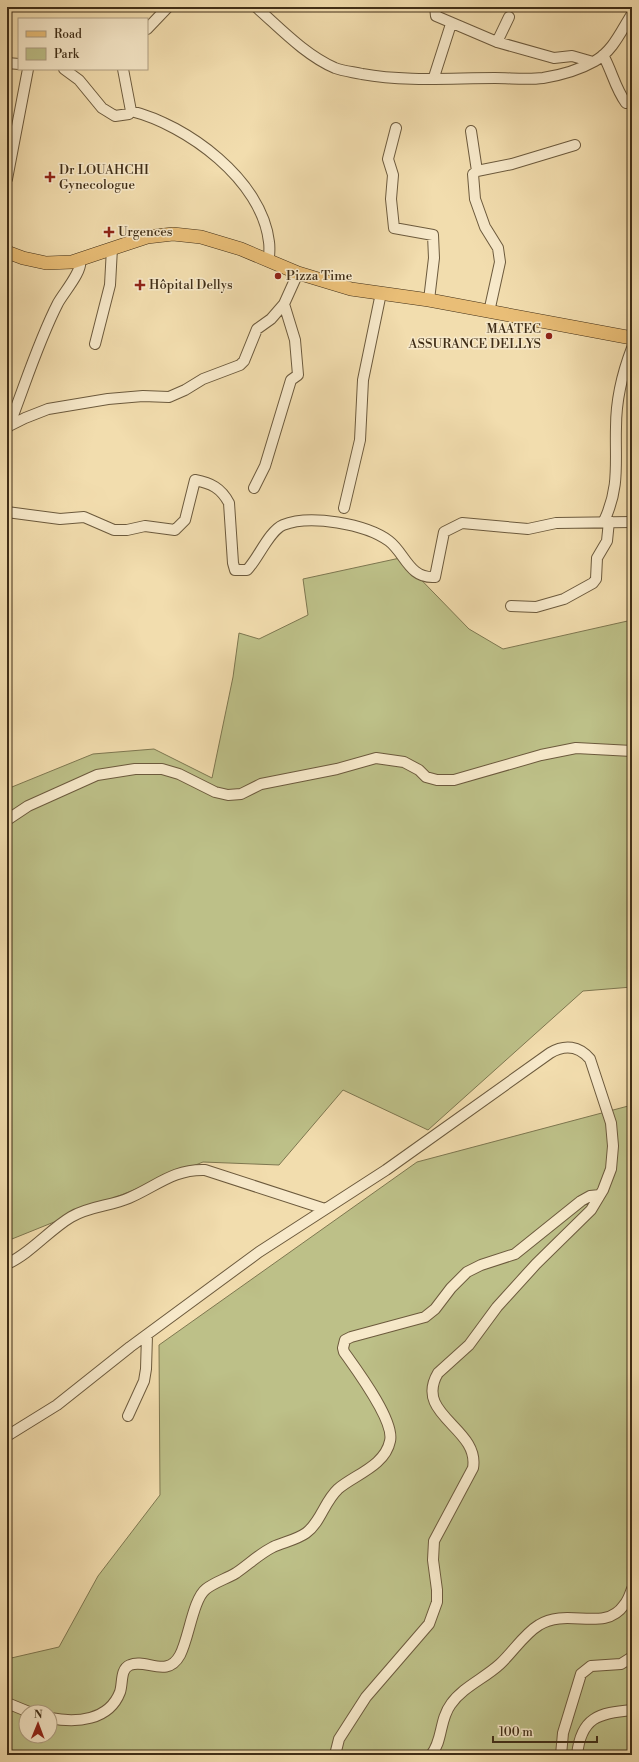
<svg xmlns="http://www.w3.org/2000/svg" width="639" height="1762" viewBox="0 0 639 1762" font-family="'Libre Bodoni',serif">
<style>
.green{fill:#bdc088;stroke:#7e7750;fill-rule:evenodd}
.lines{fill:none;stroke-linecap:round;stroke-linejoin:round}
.minor-casing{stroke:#6c5a3d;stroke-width:12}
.major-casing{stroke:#402e17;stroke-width:14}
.minor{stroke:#f7e9ca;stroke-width:10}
.major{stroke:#e9be77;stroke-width:13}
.poi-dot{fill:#8f2418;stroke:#f7e9ca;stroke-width:1.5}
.labels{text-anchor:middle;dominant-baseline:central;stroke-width:3;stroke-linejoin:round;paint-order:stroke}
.poi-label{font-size:13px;fill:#402e17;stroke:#f7e9ca;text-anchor:start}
</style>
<rect width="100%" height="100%" fill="#f2ddae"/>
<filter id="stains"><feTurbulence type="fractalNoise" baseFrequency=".005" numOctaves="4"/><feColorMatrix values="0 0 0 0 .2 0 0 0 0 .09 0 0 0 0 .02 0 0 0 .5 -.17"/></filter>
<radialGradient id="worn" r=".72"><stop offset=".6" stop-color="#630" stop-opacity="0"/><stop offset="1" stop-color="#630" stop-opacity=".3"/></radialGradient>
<path class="green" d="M400 558 469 629 503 649 632 620V987L583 991 428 1130 343 1090 279 1165 203 1162 7 1241V789L93 754 154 749 212 778 233 677 239 633 259 639 308 615 303 579Z
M632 1105V1755H7V1659L59 1647 98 1576 160 1495 159 1345 417 1162ZM26 1712H50V1736H26Z"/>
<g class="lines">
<g class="minor-casing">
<path id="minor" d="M256 7C280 28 305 55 335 68 343 71 353 72 362 74 406 82 451 78 495 78 511 78 527 80 543 78 562 75 579 70 595 61 613 51 621 31 632 14
M435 7 436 16 497 42 554 58 572 56 593 62
M147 29 168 7
M497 42 509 17
M603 55C612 71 615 88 626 103
M7 63 19 64
M64 69 79 80 102 108 115 116 129 114 131 111 123 69
M434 77 451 24
M131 111C187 125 262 180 269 242 270 248 269 254 269 260
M396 128 388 159 393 175 391 199 394 228 433 235 434 258 429 300
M471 131 477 171
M7 179 28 69
M489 312 500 262 498 248 485 227 475 199 473 174 477 171 512 164 575 145
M95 344 110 285 112 248
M9 426 25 418 48 409 108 399 143 396 169 397 185 390 203 379 240 365 244 361 257 329 271 319 284 304
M7 428 9 426C25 385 38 342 58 303 64 292 83 271 80 260
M254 488 265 466 291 380 298 375 295 340 284 304 298 273
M344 508 360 440 363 380 381 293
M7 512 60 519 84 517 114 530H127L145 526 175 530 185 520 195 480C211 483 221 488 229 503L233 563 235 570H247C258 559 269 531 283 525 310 514 366 524 389 541 405 553 409 579 435 577L444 532 462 523 528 529 556 523 632 522
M604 521C620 487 615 463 616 427 616 400 622 374 632 348
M511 606 536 607 564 599 593 583 596 579 597 558 607 541 609 521
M7 820 28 806 97 775 135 769H162L179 774 215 792 228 795 241 794 261 784 337 769 376 758 404 762 419 770 426 777 437 780H454L541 755 576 748 632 751
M7 1264C31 1253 49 1230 71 1217 89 1206 111 1206 129 1198 157 1186 173 1169 205 1170L325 1209
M128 1416 144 1381 146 1369 147 1335
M7 1436 57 1405 130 1347 259 1252 386 1170 550 1053C565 1044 579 1046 590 1059L611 1123 613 1146 611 1169 603 1190 591 1210 536 1264 497 1307 469 1345 438 1373C413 1415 480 1428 473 1468L434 1541 433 1560 437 1590V1602L429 1624 366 1697 339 1739 335 1755
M7 1703 29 1712
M50 1718C76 1723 109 1721 120 1692 123 1683 120 1669 130 1665 146 1658 167 1679 180 1655 189 1638 193 1599 206 1589 215 1582 226 1579 236 1573 248 1565 259 1554 273 1547 284 1542 296 1540 306 1533 321 1522 324 1502 338 1489 354 1475 385 1466 390 1441 395 1421 356 1369 344 1352L343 1348 345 1340 351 1337 425 1317 435 1309 451 1288 467 1272 481 1265 515 1254 581 1201 590 1196 600 1195
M431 1755C443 1741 439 1720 451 1704 463 1687 485 1678 500 1664 513 1652 524 1634 539 1625 567 1607 605 1633 624 1605 628 1601 630 1594 632 1589
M561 1755 563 1733 581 1674 591 1666 621 1664 632 1657
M577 1755C581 1717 599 1713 632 1710"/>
</g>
<g class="major-casing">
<path id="major" d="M7 252 23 258 46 263 72 262 147 237 173 234 201 237 241 249 298 273 351 289 429 300 632 338"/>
</g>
<use href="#minor" class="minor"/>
<use href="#major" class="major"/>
</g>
<g class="poi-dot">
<path d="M48 171h4v4h4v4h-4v4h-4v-4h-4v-4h4z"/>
<path d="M107 226h4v4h4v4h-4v4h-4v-4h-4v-4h4z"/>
<circle cx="278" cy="276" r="4"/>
<path d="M138 279h4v4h4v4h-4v4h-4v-4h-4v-4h4z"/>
<circle cx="549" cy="336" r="4"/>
</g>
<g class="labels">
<g class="poi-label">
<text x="59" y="170">Dr LOUAHCHI<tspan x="59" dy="15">Gynecologue</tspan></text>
<text x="118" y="232">Urgences</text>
<text x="286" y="276">Pizza Time</text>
<text x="149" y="285">Hôpital Dellys</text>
<text x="541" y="329" text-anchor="end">MAATEC<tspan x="541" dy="15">ASSURANCE DELLYS</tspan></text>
</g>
</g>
<rect width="639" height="1762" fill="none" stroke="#f2ddae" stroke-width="24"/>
<rect x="8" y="8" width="623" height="1746" fill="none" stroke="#402e17" stroke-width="2"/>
<rect x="12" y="12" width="615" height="1738" fill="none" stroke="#402e17"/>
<rect x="18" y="18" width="130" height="52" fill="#f7e9ca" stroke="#ae9e82"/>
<rect x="26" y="31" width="20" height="6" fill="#e9be77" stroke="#ae9e82"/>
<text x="54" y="38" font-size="12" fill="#402e17">Road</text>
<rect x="26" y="48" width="20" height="12" fill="#bdc088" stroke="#ae9e82"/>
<text x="54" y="58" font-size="12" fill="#402e17">Park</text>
<g transform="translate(38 1724) rotate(1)"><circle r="19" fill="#f7e9ca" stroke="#ae9e82"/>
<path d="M0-3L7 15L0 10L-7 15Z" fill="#8f2418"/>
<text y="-6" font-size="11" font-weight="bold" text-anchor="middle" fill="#402e17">N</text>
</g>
<path d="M493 1736v6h104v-6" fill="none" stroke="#402e17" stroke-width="2"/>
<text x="499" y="1736" font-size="12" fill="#402e17" stroke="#f7e9ca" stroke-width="3" paint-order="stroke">100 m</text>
<rect width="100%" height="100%" filter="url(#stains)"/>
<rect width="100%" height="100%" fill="url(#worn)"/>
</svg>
